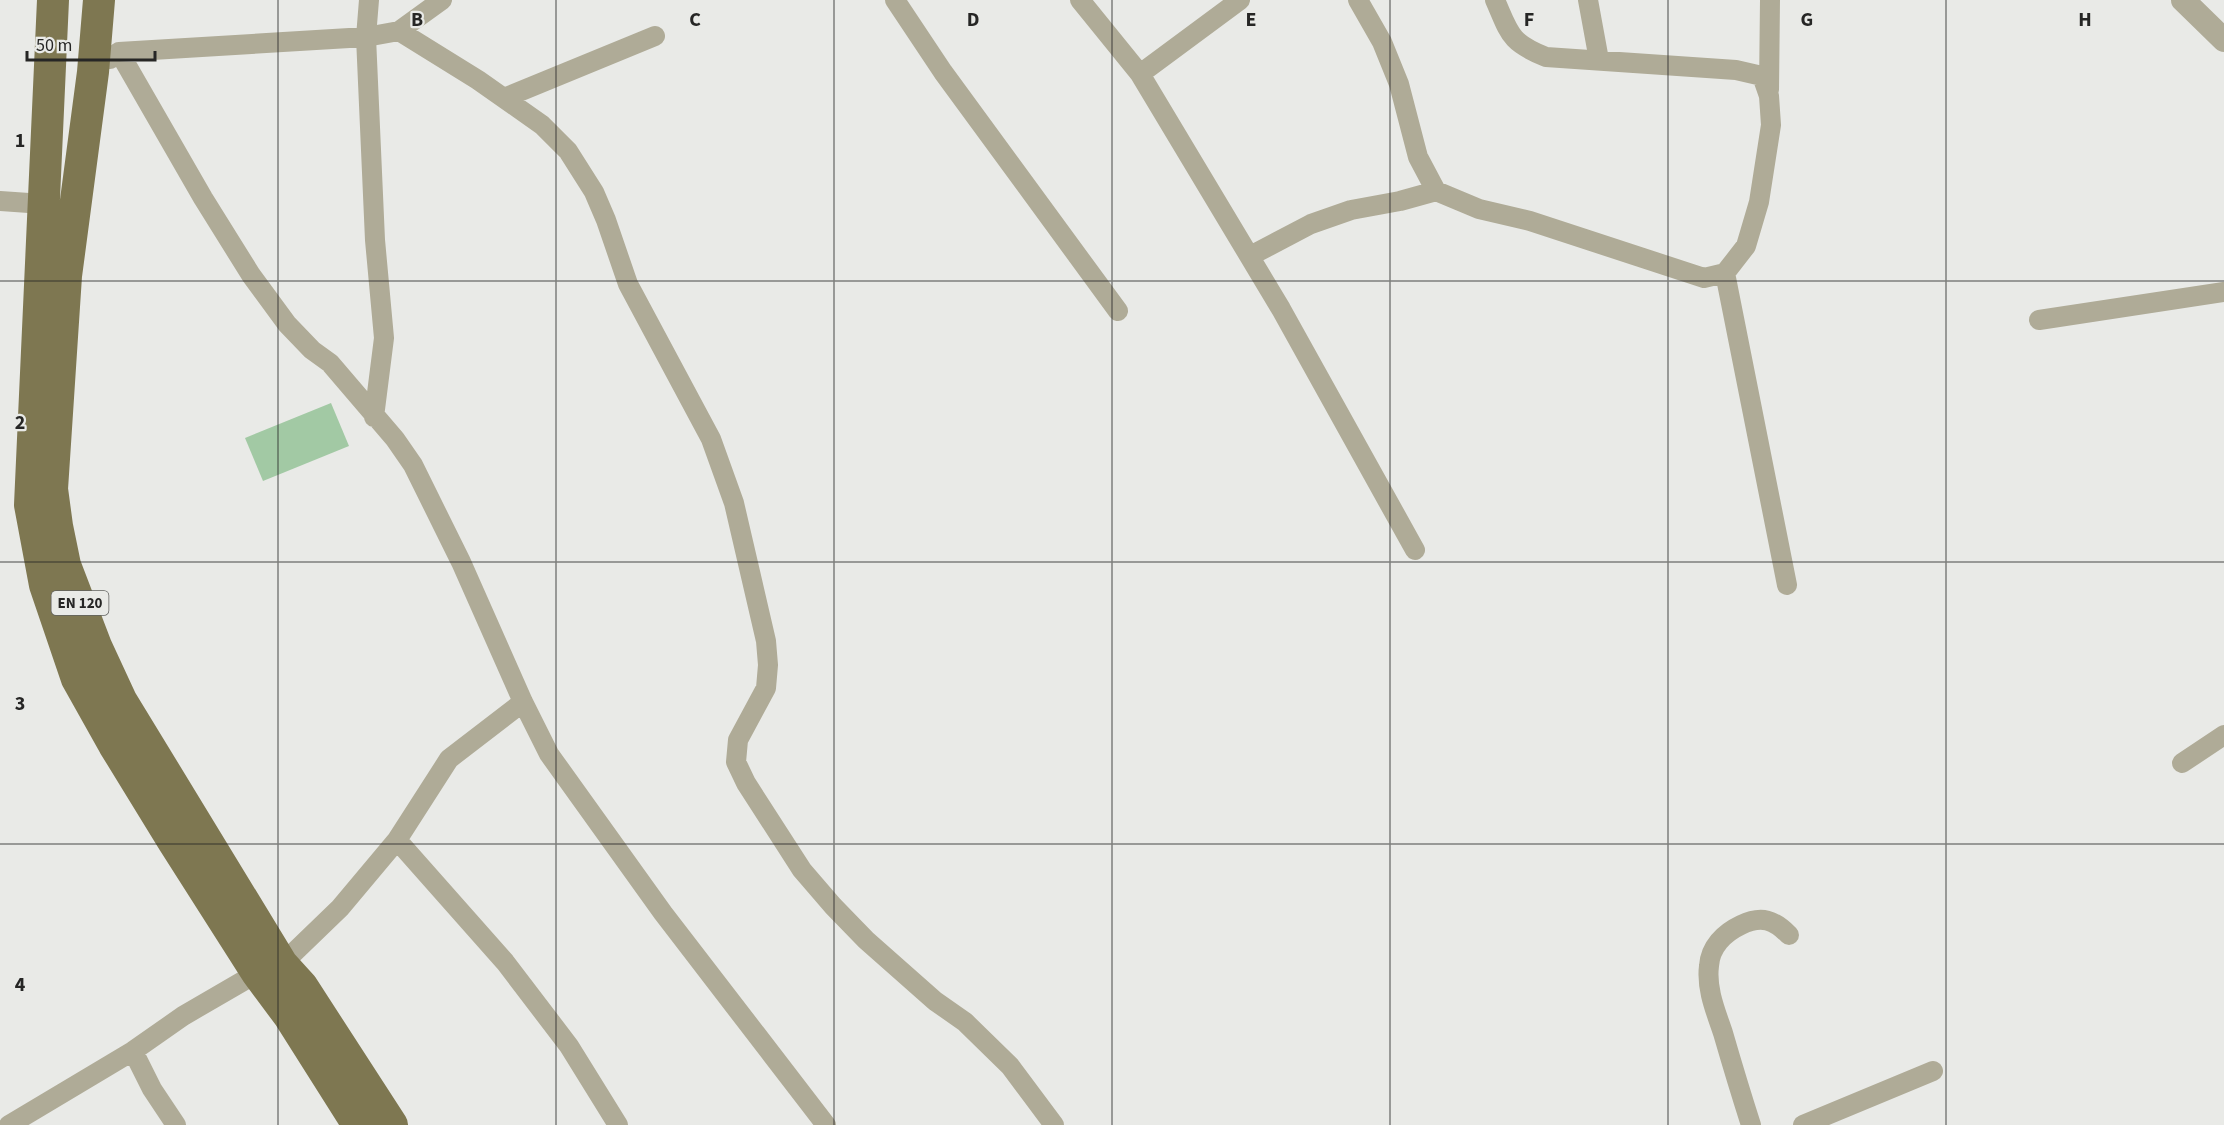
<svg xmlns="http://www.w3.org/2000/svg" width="2224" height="1125" viewBox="0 0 2224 1125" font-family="'Source Sans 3',sans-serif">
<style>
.building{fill:#a2c9a4}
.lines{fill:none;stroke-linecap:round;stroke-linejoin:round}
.minor{stroke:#afab97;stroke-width:20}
.tertiary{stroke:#afab97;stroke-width:24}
.primary{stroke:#7e7751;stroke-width:32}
.grid{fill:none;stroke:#262625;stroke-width:1.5;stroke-opacity:0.55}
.labels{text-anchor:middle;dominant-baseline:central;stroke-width:4.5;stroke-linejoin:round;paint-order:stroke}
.shield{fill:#e9eae7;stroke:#60615f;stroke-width:1.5}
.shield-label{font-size:15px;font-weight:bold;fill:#262625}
.grid-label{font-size:20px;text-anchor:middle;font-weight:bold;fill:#262625;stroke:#e9eae7;stroke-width:4.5;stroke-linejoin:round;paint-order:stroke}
</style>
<rect width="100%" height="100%" fill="#e9eae7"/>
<path class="building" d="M331 403 349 446 263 481 245 438Z"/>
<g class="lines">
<path class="minor" d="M369 0 366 37 375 240 384 338 374 417
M895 0 943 72 1118 311
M1080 0 1140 74 1281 309 1415 550
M1358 0 1382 42 1399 84 1418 157 1436 191 1479 209 1530 221 1704 278 1725 273 1746 246 1759 202 1771 125 1769 96 1762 76 1736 70 1546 57C1509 42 1510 34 1495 0
M1588 0 1599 60
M399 31 478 80 542 125 568 151 594 192 606 220 628 284 711 439 734 503 766 641 768 665 766 688 738 740 736 762 746 783 802 870 833 906 866 940 935 1001 965 1022 1010 1066 1054 1125
M119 52 203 198 251 275 287 324 312 350 330 363 395 439 413 465 461 562 523 702 549 754 663 913 826 1125
M110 59 119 52 366 37 399 31 442 0
M1140 74 1240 0
M1769 90 1770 0
M504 98 655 36
M0 201 43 204
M1250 256 1311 224 1351 210 1400 201 1436 191
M1725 273 1787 585
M2039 320 2224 292
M2182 763 2224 735
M397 840 505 962 569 1046 618 1125
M282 964 340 908 397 840 449 759 523 702
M133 1051 152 1089 176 1125
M9 1125 133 1051 183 1016 257 973
M1751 1125C1741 1094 1732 1064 1723 1033 1716 1012 1706 989 1709 966 1710 947 1724 933 1741 925 1762 915 1774 920 1789 935
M1803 1125 1933 1071"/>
<path class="tertiary" d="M2183 0 2224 40"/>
<path class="primary" d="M53 0 30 505 45 585 77 679 114 745 173 841 257 973 289 1016 358 1125
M99 0 93 72 66 276 52 489 57 526 65 565 96 646 121 700 282 964 302 986 392 1125"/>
</g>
<path class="grid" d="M278 0V1125M556 0V1125M834 0V1125M1112 0V1125M1390 0V1125M1668 0V1125M1946 0V1125M0 281H2224M0 562H2224M0 844H2224"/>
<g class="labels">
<rect class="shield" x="51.5" y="591" width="57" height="24" rx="4.5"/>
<g class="shield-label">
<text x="80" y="603">EN 120</text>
</g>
</g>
<g class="grid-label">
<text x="417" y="26">B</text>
<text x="695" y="26">C</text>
<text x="973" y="26">D</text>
<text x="1251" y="26">E</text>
<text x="1529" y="26">F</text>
<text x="1807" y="26">G</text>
<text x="2085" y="26">H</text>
<text x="20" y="147">1</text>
<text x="20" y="429">2</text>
<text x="20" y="710">3</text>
<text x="20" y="991">4</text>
</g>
<path d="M27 51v9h128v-9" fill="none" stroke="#262625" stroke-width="3"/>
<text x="36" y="51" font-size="18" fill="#262625" stroke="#e9eae7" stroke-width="4.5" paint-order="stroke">50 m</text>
</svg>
